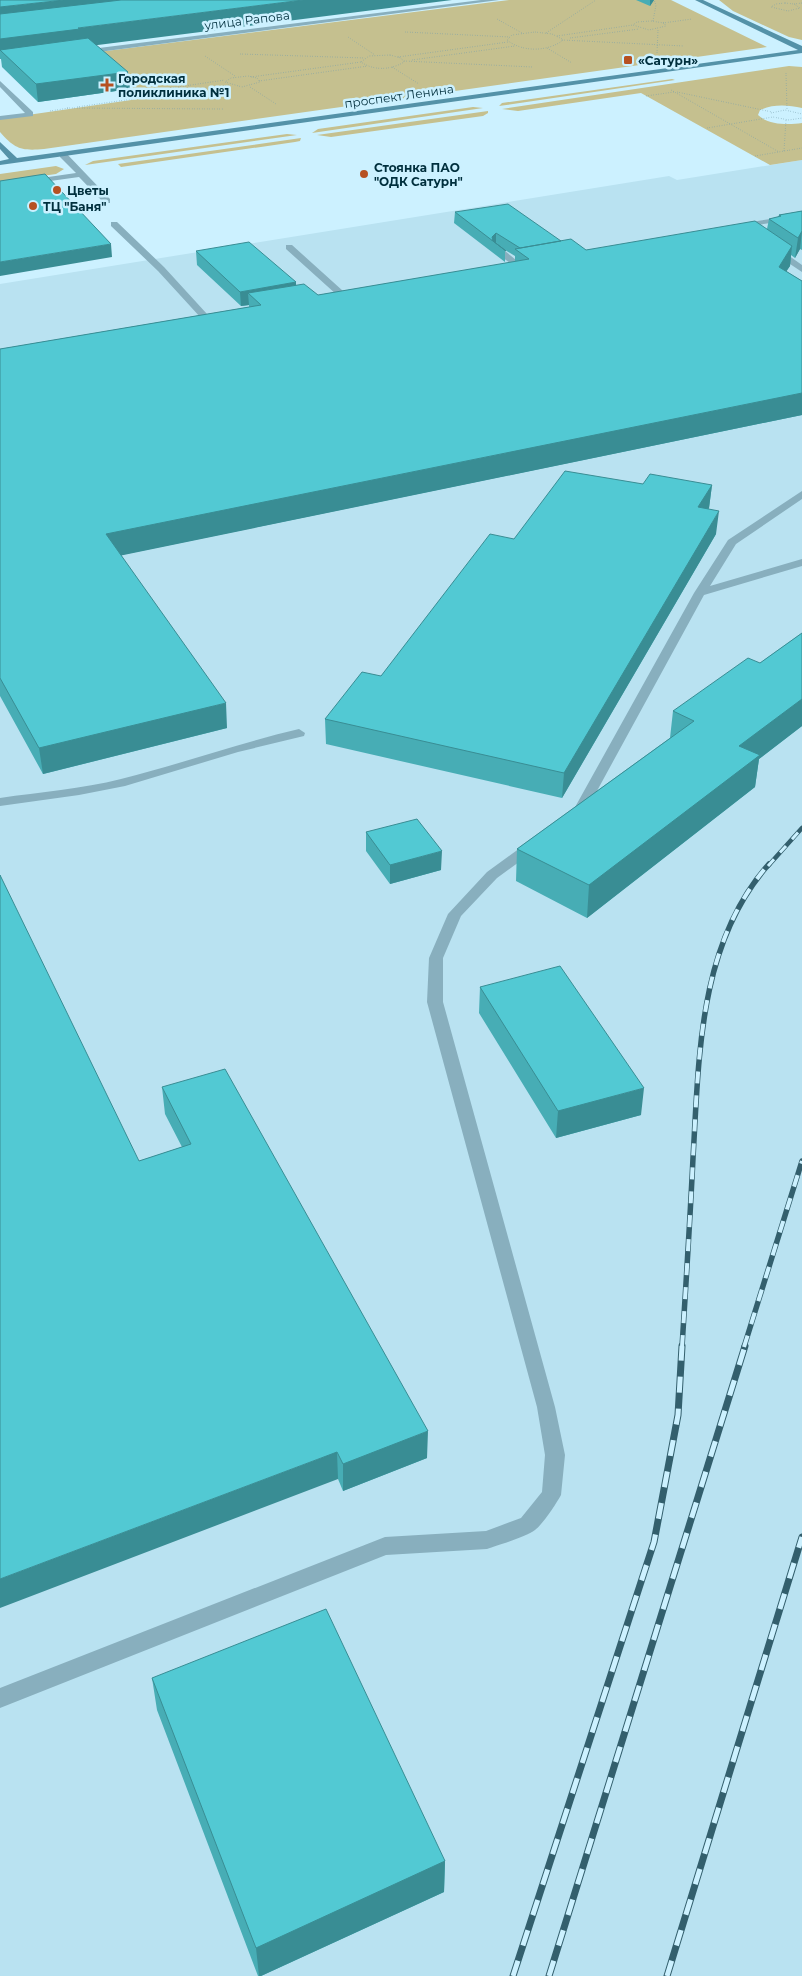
<svg xmlns="http://www.w3.org/2000/svg" width="802" height="1976" viewBox="0 0 802 1976" font-family="Montserrat,sans-serif">
<style>
.built{fill:#b9e2f1}
.green{fill:#c5c08f}
.lines{fill:none;stroke-linecap:round;stroke-linejoin:round}
.path{stroke:#759eac;stroke-width:1;stroke-dasharray:0.5 2;stroke-linecap:butt}
.lane{fill:#88afbe;fill-rule:evenodd}
.street{fill:#88afbe;fill-rule:evenodd}
.secondary{fill:#5492a8;fill-rule:evenodd}
.rail-far2-casing{stroke:#335f6d;stroke-width:4.5}
.rail-far1-casing{stroke:#335f6d;stroke-width:5.5}
.rail-casing{stroke:#335f6d;stroke-width:7}
.rail-far2{stroke:#ccf1ff;stroke-width:3;stroke-dasharray:9;stroke-linecap:butt}
.rail-far1{stroke:#ccf1ff;stroke-width:4;stroke-dasharray:12;stroke-linecap:butt}
.rail{stroke:#ccf1ff;stroke-width:5;stroke-dasharray:16;stroke-linecap:butt}
.wall{fill:#47adb5}
.shaded-wall{fill:#398d94}
.building{fill:#52c9d3;stroke:#398d94}
.poi-dot{fill:#b65122;stroke:#ccf1ff;stroke-width:2}
.labels{text-anchor:middle;dominant-baseline:central;stroke-width:5;stroke-linejoin:round;paint-order:stroke}
.far-street-label{font-size:12px;fill:#002f3d;stroke:#ccf1ff}
.far-poi-label{font-size:12px;font-weight:bold;fill:#002f3d;stroke:#ccf1ff;text-anchor:start}
</style>
<rect width="100%" height="100%" fill="#ccf1ff"/>
<path class="built" d="M802 160V1976H0V284L669 176 677 180Z"/>
<path class="green" d="M509 0H671L767 47 44 149C21 151 15 149 0 132V119L145 98 123 79 43 59Z
M719 0H802V40L789 37 733 11Z
M789 66 802 67V108C788 105 773 104 760 110L758 115C768 125 788 125 802 123V160L770 165 641 93 518 111 502 109Z
M672 79 675 80 499 106 502 103Z
M473 107 483 108 312 133 318 129Z
M488 111V113L483 116 331 137 317 135Z
M287 134 297 135 85 165 93 161Z
M301 138 300 141 295 142 121 167 118 164Z
M56 166 64 169 56 174 0 182V174Z"/>
<g class="lines">
<path class="path" d="M785 3 794 4 800 8 788 11 771 7 776 4Z
M794 4 802 3
M497 19 522 33
M651 21 664 23 666 26 649 30 633 25 637 22Z
M653 21 656 5 654 0
M663 23 692 19
M405 32 510 37
M535 32 552 34 562 39V41C546 52 522 52 507 40L512 35Z
M546 33 596 0
M557 36 633 25
M348 37 375 55
M570 38 639 29
M562 40 684 46
M547 48 572 63
M657 53 658 30
M240 54 365 58
M390 55 401 58 404 62C391 70 374 71 361 62L369 56Z
M205 56 235 76
M398 57 508 42
M412 60 515 46
M404 61 533 67
M392 67 419 84
M786 73 787 110
M248 76 257 78 260 82 242 87 225 82 231 78Z
M251 77 361 62
M259 81 368 66
M250 87 276 104
M671 90 779 152
M677 92 772 112
M646 96 674 92
M135 98 130 94 225 80
M77 107 229 85
M67 108 224 109
M50 111 69 108
M771 113 785 110 802 114
M707 128 773 117 789 120 802 118
M784 151 786 120
M755 156 802 148"/>
<path class="lane" d="M0 81 33 112V116L0 120V116L25 113 0 87Z
M60 153H66L110 199V203H104L79 177 0 188V184L76 173 60 157Z
M802 214V218L739 228 735 226 739 224Z
M111 222H117L164 267 207 314V318H201L158 271 111 226Z
M286 245H292L343 291V295H337L286 249Z
M494 247H500L521 264 514 266 494 251Z
M772 248H778L802 265V272L772 252Z
M802 491V499L736 544 710 586 802 559V566L704 595 586 811 577 819H567L565 816 574 809 694 593 728 540Z
M299 729 305 733 304 736 238 752 125 786 79 795 0 806V798C40 792 82 789 121 779 181 764 239 743 299 729Z
M532 842 539 846 537 849 497 878 461 916 443 958V1002L555 1407 565 1455 561 1495C556 1504 543 1524 535 1530 526 1537 498 1545 487 1549L386 1555 0 1708V1688L385 1537 486 1531 521 1518 542 1492 545 1455 537 1407 427 1002 429 958 448 914 487 872 527 843Z"/>
<path class="street" d="M481 0H499L83 54 80 52 83 50Z"/>
<path class="secondary" d="M695 0H703L802 46V53L0 165V161L9 159 0 149V142L17 158 798 50Z"/>
<g class="rail-far2-casing">
<path id="rail-far2" d="M768 866 802 828"/>
</g>
<g class="rail-far1-casing">
<path id="rail-far1" d="M682 1347C686 1284 690 1221 693 1158 699 1058 698 944 769 864
M744 1347 802 1161"/>
</g>
<g class="rail-casing">
<path id="rail" d="M513 1976 654 1542 678 1415 682 1346
M549 1976 745 1346
M667 1976 802 1537"/>
</g>
<use href="#rail-far2" class="rail-far2"/>
<use href="#rail-far1" class="rail-far1"/>
<use href="#rail" class="rail"/>
</g>
<path class="wall" d="M0 0 96 45 130 89 38 102 2 67 1 59H0Z
M636 0H654L650 6Z
M802 211V250L800 249 795 258 791 255 790 266 786 271 802 281V415L121 555 227 728 43 774 0 696V349L249 307V305L241 306 197 265 196 251 296 285 318 295 515 262V256L505 250V262L454 223 455 212 561 241 586 250 767 229 769 219 778 217 779 215Z
M643 484 712 485 709 508 708 509 716 534 562 798 326 744 325 719 381 676 514 539Z
M802 633V726L759 759 755 787 587 918 516 881 517 849 670 738 673 711 760 663Z
M366 832 441 870 390 884 366 851Z
M480 987 641 1115 556 1138 479 1013Z
M162 1087 427 1458 343 1491 338 1479 139 1161 182 1147 165 1114Z
M152 1678 445 1861 444 1892 261 1976H258L157 1710Z"/>
<path class="shaded-wall" d="M63 0H226L0 27V7Z
M303 0H452L82 47 0 50V39L78 28Z
M650 0H654L650 6Z
M128 72 130 89 38 102 36 84Z
M802 231 800 249 795 258 798 238Z
M496 233V243L491 240 492 237Z
M111 244 112 257 0 276V262Z
M792 246 790 266 776 287 779 267Z
M296 282V297L248 293 249 305 241 306 240 292Z
M802 393V415L109 558 106 534Z
M712 485 709 508 695 531 698 507Z
M719 511 716 534 562 798 564 773Z
M802 699V726L759 759 755 787 587 918 589 885 739 746Z
M226 703 227 728 43 774 39 748Z
M442 851 441 870 390 884V865Z
M644 1088 641 1115 556 1138 558 1111Z
M428 1431 427 1458 343 1491V1464Z
M337 1452 338 1479 0 1608V1579Z
M445 1861 444 1892 261 1976H259L256 1948Z"/>
<path class="building" d="M0 0H64L0 7Z
M121 0H303L78 28 80 29 0 39V14Z
M88 38 128 72 36 84 0 50Z
M45 174 111 244 0 262V181Z
M508 204 561 241 520 248 496 233 492 237 493 241 506 251 455 212Z
M802 211V231L798 238 769 219 781 216 779 215Z
M755 221 792 246 779 267 802 281V393L106 534 226 703 39 748 0 678V349L261 305 248 293 304 284 318 295 529 259 515 249 571 239 586 250Z
M249 242 296 282 240 292 196 251Z
M565 471 643 484 650 474 712 485 698 507 719 511 564 773 325 719 362 672 381 676 490 534 514 539Z
M802 633V699L739 746 760 755 589 885 517 849 694 721 673 711 748 658 760 663Z
M417 819 442 851 390 865 366 832Z
M0 875 139 1161 191 1144 162 1087 225 1069 428 1431 343 1464 337 1452 0 1579Z
M560 966 644 1088 558 1111 480 987Z
M326 1609 445 1861 256 1948 152 1678Z"/>
<g class="poi-dot">
<rect x="623" y="55" width="10" height="10" rx="2.5"/>
<path d="M104.5 77.5h5v5h5v5h-5v5h-5v-5h-5v-5h5z"/>
<circle cx="364" cy="174" r="5"/>
<circle cx="57" cy="190" r="5"/>
<circle cx="33" cy="206" r="5"/>
</g>
<g class="labels">
<g class="far-street-label">
<text transform="translate(247 20) rotate(-7)">улица Рапова</text>
<text transform="translate(399 96) rotate(-8)">проспект Ленина</text>
</g>
<g class="far-poi-label">
<text x="638" y="60">«Сатурн»</text>
<text x="118" y="78">Городская<tspan x="118" dy="14">поликлиника №1</tspan></text>
<text x="374" y="167">Стоянка ПАО<tspan x="374" dy="14">"ОДК Сатурн"</tspan></text>
<text x="67" y="190">Цветы</text>
<text x="43" y="206">ТЦ "Баня"</text>
</g>
</g>
</svg>
